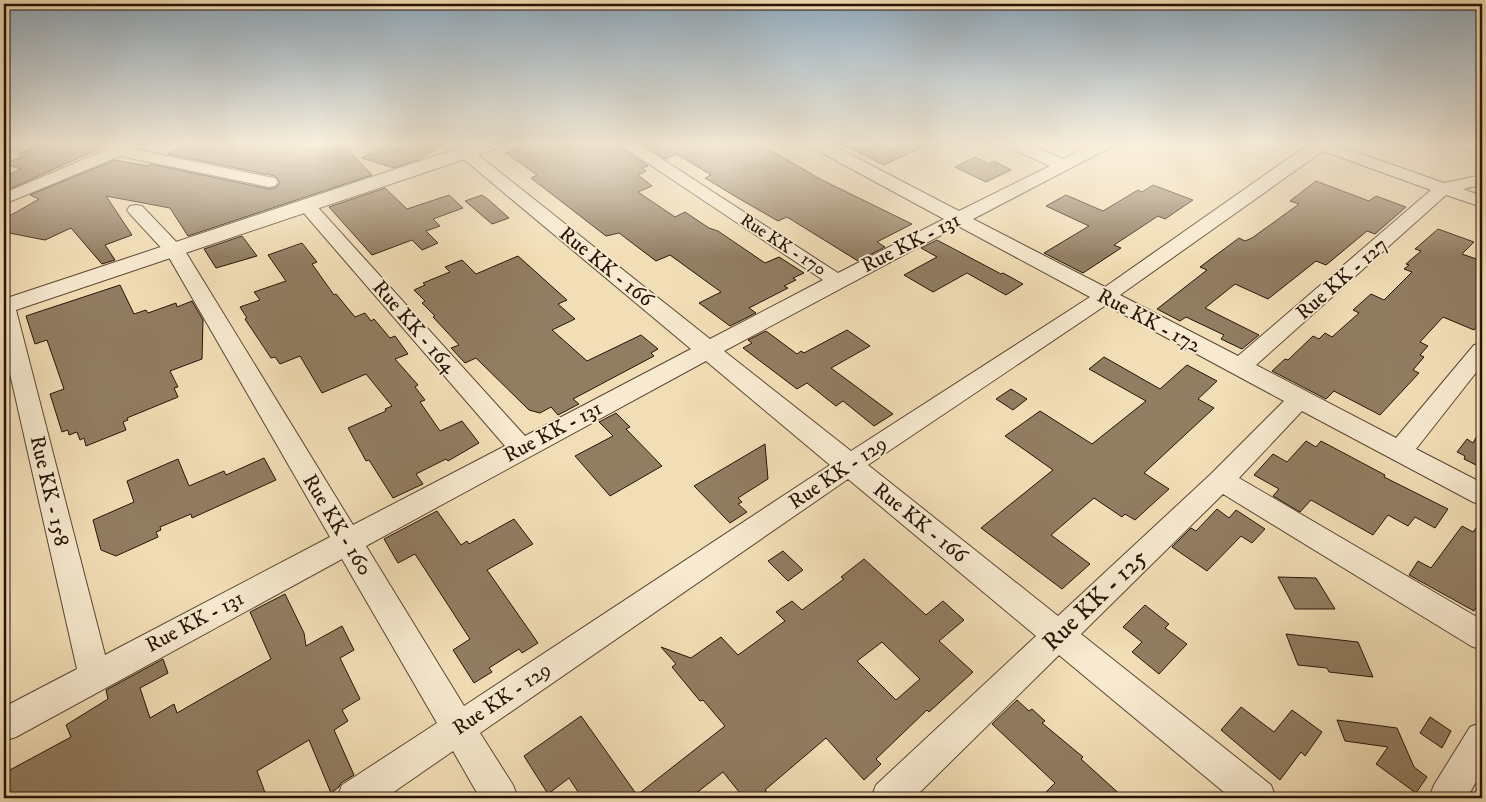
<svg xmlns="http://www.w3.org/2000/svg" width="1486" height="802" viewBox="0 0 1486 802" font-family="'IM FELL DW Pica',serif">
<style>
.building{fill:#917d62;stroke:#281306;fill-rule:evenodd}
.lines{fill:none;stroke-linecap:round;stroke-linejoin:round}
.minor-casing{stroke:#5a4632;stroke-width:2}
.tertiary-casing{stroke:#5a4632;stroke-width:2}
.minor{fill:#f7ead0;fill-rule:evenodd}
.tertiary{fill:#f7ead0;fill-rule:evenodd}
.labels{text-anchor:middle;dominant-baseline:central;stroke-width:4;stroke-linejoin:round;paint-order:stroke}
.far-street-label{font-size:18px;fill:#281306;stroke:#f7ead0}
.street-label{font-size:21px;fill:#281306;stroke:#f7ead0}
.near-street-label{font-size:25px;fill:#281306;stroke:#f7ead0}
</style>
<rect width="100%" height="100%" fill="#f2deb6"/>
<filter id="stains"><feTurbulence type="fractalNoise" baseFrequency=".004" numOctaves="4"/><feColorMatrix values="0 0 0 0 .2 0 0 0 0 .09 0 0 0 0 .02 0 0 0 .5 -.17"/></filter>
<radialGradient id="worn" r=".72"><stop offset=".6" stop-color="#630" stop-opacity="0"/><stop offset="1" stop-color="#630" stop-opacity=".3"/></radialGradient>
<path class="building" d="M41 144H96L101 148 12 188 4 184V177L21 169 4 164 24 156 18 154Z
M185 144H332L344 146 372 175 188 236 170 208 106 196 132 235 105 245 115 260 102 264 71 228 45 240 4 232V219L39 199 30 195 115 160 148 166 150 164 269 189 275 188 280 183 275 176 168 154Z
M408 144H444L418 160 394 168 362 158 384 146 398 150Z
M528 144H617L648 166 642 168 646 171 638 175 652 186 638 192 675 217 685 212 709 228 718 231 765 263 779 257 804 273 793 278 796 280 784 286 788 288 749 308 756 313 730 326 699 303 721 292 670 255 656 261 619 233 606 236 531 178 537 175 506 153Z
M643 144H760L820 179 912 224 877 242 885 247 858 261 787 217 778 221 738 198 705 178 711 175 677 154 665 159Z
M842 144H928L884 165Z
M975 157 989 164 994 161 1011 170 986 182 955 167Z
M1316 181 1369 201 1376 196 1406 207 1375 234 1367 231 1326 265 1316 261 1268 299 1235 284 1205 308 1259 335 1242 349 1221 339 1224 335 1186 317 1180 321 1157 309 1207 270 1200 267 1239 238 1245 241 1252 238 1299 204 1290 201Z
M1153 185 1193 200 1165 219 1158 216 1114 245 1121 248 1083 273 1044 253 1089 226 1046 206 1066 195 1103 211 1138 190 1142 192Z
M385 188 407 209 449 195 463 208 433 219 440 226 426 231 438 243 422 250 412 240 372 255 329 207Z
M482 195 489 200 509 218 492 224 465 201Z
M1438 229 1474 242 1462 254 1482 261V319L1474 330 1443 317 1420 342 1428 346 1420 355 1424 357 1413 370 1419 373 1380 415 1334 391 1326 399 1272 371 1285 359 1288 360 1313 336 1319 339 1325 333 1332 337 1359 313 1353 310 1371 294 1384 300 1412 272 1404 269 1409 265 1406 264 1421 251 1415 249Z
M242 236 257 256 216 268 204 249Z
M937 240 1001 274 1003 273 1023 284 1006 295 967 273 933 292 904 275 937 257 921 248Z
M302 243 317 262 312 264 334 295 336 294 355 317 365 313 371 321 374 319 390 338 395 336 408 354 395 359 418 385 415 387 425 400 420 402 440 431 462 421 479 443 448 461 446 459 416 474 423 484 393 498 369 460 366 461 348 428 386 411 385 409 392 406 366 374 322 393 300 356 280 364 275 357 271 358 245 319 247 318 240 307 260 300 254 292 286 281 268 255Z
M518 256 567 300 558 304 575 319 552 330 587 361 641 335 658 349 651 353 654 356 573 399 579 404 558 415 551 407 540 413 529 410 476 358 465 363 451 348 459 345 433 317 435 316 422 303 425 301 414 290 425 285 423 283 450 272 445 267 462 260 476 274Z
M120 285 134 314 146 310 148 313 176 303 177 307 192 301 203 320 202 359 170 371 178 387 174 388 178 397 127 418 128 420 123 422 126 430 86 446 84 438 80 440 77 432 69 435 68 430 62 432 50 394 64 389 47 340 35 344 26 316Z
M847 330 870 346 831 368 893 414 874 426 843 401 836 406 807 383 797 389 743 348 752 343 748 340 766 331 797 354 801 351 804 353Z
M1104 357 1160 389 1187 365 1217 381 1198 399 1214 408 1144 473 1169 489 1135 520 1125 514 1122 517 1094 498 1051 535 1090 564 1062 589 981 528 1053 470 1005 436 1040 411 1092 444 1146 401 1089 369Z
M1011 389 1027 399 1013 410 996 399Z
M616 413 630 427 626 429 662 466 610 496 575 456 613 436 599 422Z
M1482 427V468L1464 459 1465 456 1457 452 1467 439 1473 443Z
M1306 441 1316 447 1321 441 1385 475 1384 477 1448 509 1435 528 1415 517 1408 526 1388 515 1373 535 1311 500 1300 512 1273 496 1279 489 1254 475 1273 454 1287 462Z
M765 444 768 479 738 498 742 502 738 504 747 512 730 523 694 486Z
M264 458 276 480 192 518 191 514 160 527 161 530 156 532 158 537 116 556 101 550 93 520 134 502 127 481 178 459 189 486 224 471 226 475Z
M1217 509 1229 518 1236 510 1265 529 1252 543 1241 536 1207 571 1172 547 1191 528 1196 531Z
M437 511 461 545 467 541 469 544 514 519 533 544 487 570 538 643 522 653 519 649 489 668 492 672 474 683 453 650 470 639 415 554 398 563 384 539Z
M1482 520V597L1474 611 1409 575 1418 561 1431 568 1462 526 1473 532Z
M783 551 803 570 788 581 768 561Z
M864 559 926 615 943 601 964 620 939 641 973 672 929 712 927 710 876 759 881 764 864 780 826 738 765 790 772 798H744L723 772 690 798H582L569 778 548 794 524 756 581 716 637 795 725 726 703 700 700 701 672 667 676 664 661 647 691 658 721 637 738 655 785 621 776 612 792 601 802 610 844 579 841 577ZM882 642 920 679 896 700 857 661Z
M1278 577 1316 578 1335 609H1295Z
M285 594 304 633 306 646 342 626 354 650 340 658 360 699 342 710 348 721 334 730 354 775 341 783 339 787 331 793 309 740 257 771 267 798H4V784L10 780 8 771 71 737 66 725 108 699 106 690 163 659 168 673 140 688 150 718 174 704 177 713 271 659 250 612Z
M1145 605 1169 624 1165 628 1187 644 1159 674 1132 652 1142 642 1123 627Z
M1286 634 1358 642 1373 677 1329 672 1327 668 1298 665Z
M1017 700 1029 711 1032 709 1045 721 1042 723 1083 757 1081 759 1124 798H1040L1055 783 992 724Z
M1241 707 1274 732 1292 710 1322 732 1305 756 1301 752 1280 780 1221 730Z
M1430 717 1451 731 1442 748 1420 733Z
M1337 720 1397 728 1414 767 1427 777 1416 793 1376 764 1388 747 1345 741Z"/>
<g class="lines">
<g class="minor-casing">
<path id="minor" d="M4 144H24L22 147 4 154Z
M98 144H134L136 147 134 149 269 177 275 178 278 182 275 186 269 187 120 156 4 204V193L106 150Z
M619 144H639L838 273 944 219 811 147 809 144H830L959 211 1050 166 1008 147 1006 144H1028L1063 159 1092 144H1113L1111 147 973 219 1105 287 1309 144H1333L1444 183 1482 175V185L1463 189 1482 196V207L1446 195 1256 365 1396 438 1474 345 1482 343V365L1416 449 1482 483V505L1473 502 1302 411 1239 478 1482 620V650L1471 646 1223 494 1081 634 1271 785 1276 798H1231L1059 655 914 798H871L876 785 1036 636 848 479 480 733 513 785 518 798H480L453 751 385 798H337L342 785 437 723 342 559 16 737 4 741V707L77 669 4 347V300L12 301 15 306 105 655 330 537 167 254 130 214 127 210 130 206 136 205 142 206 185 251 353 525 505 446 302 211 299 207 302 203 308 202 314 203 525 436 691 349 460 156 458 153 460 150H472L710 339 823 280ZM1323 151 1431 190 1238 356 1120 295ZM958 226 1090 297 851 451 724 351ZM1106 305 1284 401 1212 473 1058 616 868 465ZM706 361 830 465 464 706 366 546Z
M1454 144 1482 145V155L1456 147Z
M1482 722V771L1467 798H1429L1434 785 1470 727Z"/>
</g>
<g class="tertiary-casing">
<path id="tertiary" d="M471 144H500L498 148 4 314V299Z"/>
</g>
<use href="#minor" class="minor"/>
<use href="#tertiary" class="tertiary"/>
</g>
<linearGradient id="sky" x2="0" y2="1"><stop stop-color="#90a9bc"/><stop offset="0.56" stop-color="#f9f0de"/><stop offset="1" stop-color="#f9f0de" stop-opacity="0"/></linearGradient>
<rect width="1486" height="257" fill="url(#sky)"/>
<g class="labels">
<g class="far-street-label">
<text transform="translate(783 245) rotate(33)">Rue KK - 170</text>
</g>
<g class="street-label">
<text transform="translate(911 243) rotate(-27)">Rue KK - 131</text>
<text transform="translate(606 267) rotate(39)">Rue KK - 166</text>
<text transform="translate(1342 279) rotate(-41)">Rue KK - 127</text>
<text transform="translate(1149 321) rotate(28)">Rue KK - 172</text>
<text transform="translate(414 327) rotate(49)">Rue KK - 164</text>
<text transform="translate(553 432) rotate(-28)">Rue KK - 131</text>
<text transform="translate(838 473) rotate(-34)">Rue KK - 129</text>
<text transform="translate(49 491) rotate(77)">Rue KK - 158</text>
<text transform="translate(920 523) rotate(39)">Rue KK - 166</text>
<text transform="translate(337 525) rotate(59)">Rue KK - 160</text>
<text transform="translate(195 622) rotate(-28)">Rue KK - 131</text>
<text transform="translate(502 699) rotate(-34)">Rue KK - 129</text>
</g>
<g class="near-street-label">
<text transform="translate(1095 600) rotate(-44)">Rue KK - 125</text>
</g>
</g>
<rect width="1486" height="802" fill="none" stroke="#f2deb6" stroke-width="20"/>
<rect x="5" y="5" width="1476" height="792" fill="none" stroke="#281306" stroke-width="2.5"/>
<rect x="10" y="10" width="1466" height="782" fill="none" stroke="#281306"/>
<rect width="100%" height="100%" filter="url(#stains)"/>
<rect width="100%" height="100%" fill="url(#worn)"/>
</svg>
